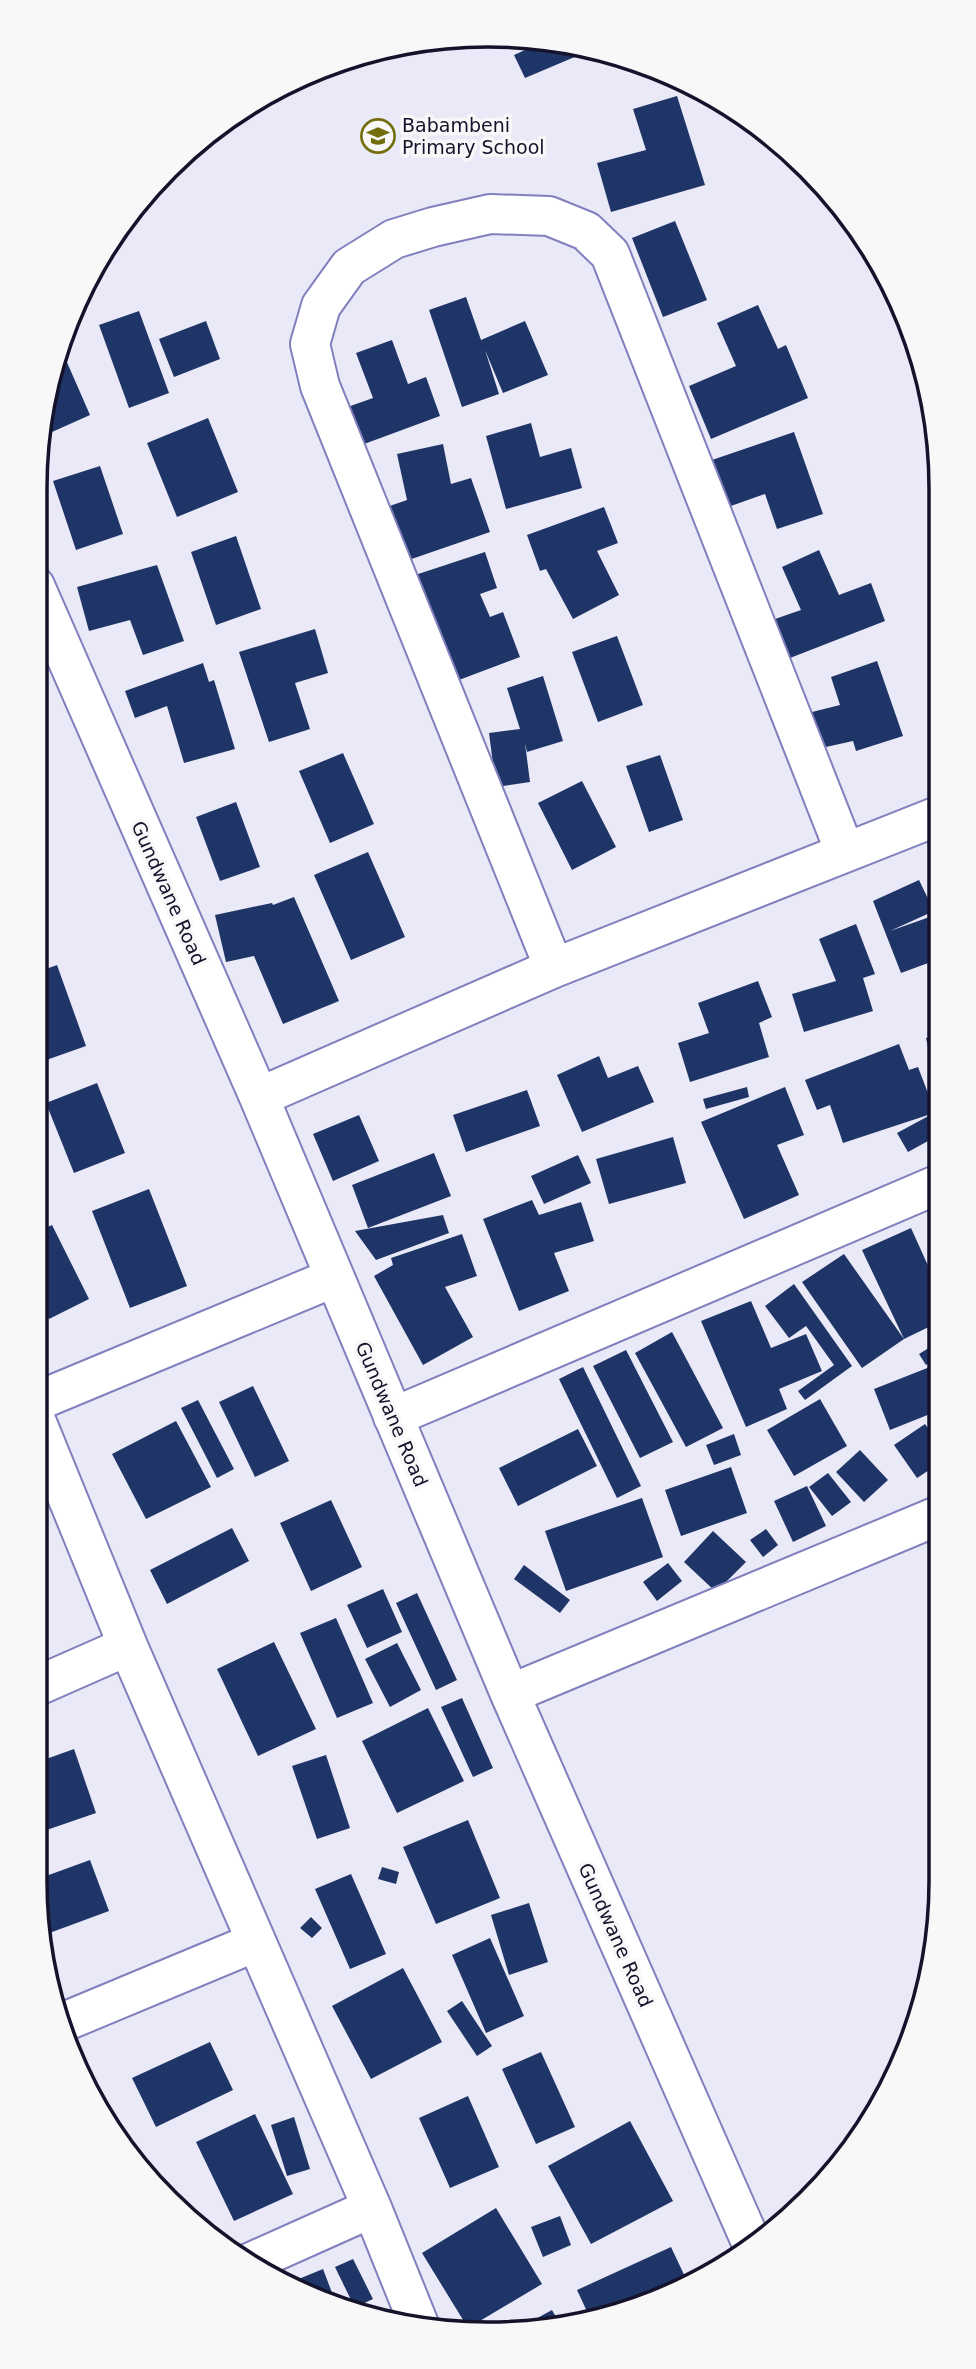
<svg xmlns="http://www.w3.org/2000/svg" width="976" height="2369" viewBox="0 0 976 2369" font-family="'DejaVu Sans',sans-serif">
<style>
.building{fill:#203567}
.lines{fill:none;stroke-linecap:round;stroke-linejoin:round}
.street-casing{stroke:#817fbd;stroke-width:42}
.street{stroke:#fff;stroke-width:38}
.labels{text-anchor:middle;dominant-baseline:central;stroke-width:7;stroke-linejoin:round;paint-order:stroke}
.poi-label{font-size:19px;fill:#15132b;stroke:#f8f8f8;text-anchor:start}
.street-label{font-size:19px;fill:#15132b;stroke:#f8f8f8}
.rim{fill:none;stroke:#15132b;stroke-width:3.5}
</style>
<rect width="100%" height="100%" fill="#e9e9f7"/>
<path class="building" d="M534 46 575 51 577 56 525 78 514 55Z
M677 96 705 185 611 212 597 163 646 150 633 109Z
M675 221 707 300 663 317 632 238Z
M466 297 481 340 525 321 548 375 503 393 485 350 499 394 462 407 429 310Z
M758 305 778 349 786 345 808 398 711 439 689 386 736 366 717 323Z
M139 311 169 393 129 408 99 325Z
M206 321 220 359 174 377 159 339Z
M392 340 408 384 426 377 440 416 356 447 342 409 373 398 356 353Z
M59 344 90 415 52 432 46 419Z
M208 418 238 492 177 517 147 443Z
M531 423 540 457 571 448 582 488 506 509 486 436Z
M794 432 823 514 777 529 765 494 728 507 712 460Z
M443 444 451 484 471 478 490 532 400 563 381 509 407 500 397 454Z
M100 466 123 534 76 550 53 481Z
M604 507 618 543 597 551 619 595 573 619 546 569 540 571 527 535Z
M236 536 261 609 216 625 191 552Z
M819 550 839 595 871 583 885 621 790 658 775 619 801 610 782 567Z
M485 552 497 588 480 594 490 617 503 612 520 657 443 686 400 580Z
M157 565 184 641 143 655 130 620 89 631 77 587Z
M315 629 328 673 295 683 310 729 269 742 239 652Z
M617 636 643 705 598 722 572 652Z
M877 661 903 736 856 751 853 741 817 749 808 713 840 705 831 677Z
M203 663 209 682 214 680 235 749 184 763 167 706 135 718 125 691Z
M543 676 563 741 527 752 525 743 530 782 496 787 489 733 520 729 507 688Z
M343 753 374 824 330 843 299 771Z
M660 755 683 820 649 832 626 766Z
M582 781 616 847 572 870 538 803Z
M236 802 260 867 220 881 196 817Z
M368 852 405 937 351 960 314 875Z
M919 880 934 911 890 931 938 914 939 959 901 973 873 901Z
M294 897 339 1001 283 1024 254 956 226 962 215 915 272 903 273 905Z
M856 924 875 974 863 978 873 1011 804 1032 792 994 836 981 819 939Z
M57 965 86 1046 35 1064V973Z
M758 981 772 1017 759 1023 769 1057 690 1082 678 1043 709 1033 698 1003Z
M939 1035V1081L936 1082 926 1038Z
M899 1044 909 1070 918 1067 939 1122V1135L908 1152 897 1133 934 1113 843 1143 830 1105 817 1110 805 1080Z
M599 1056 608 1078 638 1066 654 1102 582 1132 557 1075Z
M97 1083 125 1153 74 1173 46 1103Z
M747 1087 749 1097 706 1109 703 1099Z
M785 1087 804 1135 777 1145 799 1195 744 1219 701 1122Z
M527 1090 540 1126 466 1152 453 1115Z
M359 1115 379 1161 333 1181 313 1134Z
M673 1137 686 1183 609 1204 596 1159Z
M434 1153 451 1196 368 1228 352 1185Z
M578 1155 591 1183 544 1204 531 1176Z
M35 1169 41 1184 35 1186Z
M149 1189 187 1286 130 1308 92 1211Z
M532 1200 539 1215 581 1202 594 1241 554 1253 569 1291 519 1311 483 1219Z
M443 1215 449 1233 376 1260 355 1231Z
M52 1225 89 1299 49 1319 35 1291V1233Z
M911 1228 939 1290V1322L904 1339 862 1250Z
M462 1234 477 1276 445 1287 473 1337 423 1365 374 1276 393 1265 391 1258Z
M844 1254 904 1339 862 1368 802 1282Z
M794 1284 852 1366 805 1400 798 1391 834 1365 806 1326 789 1338 765 1306Z
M751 1301 771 1348 806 1334 822 1371 779 1389 787 1409 746 1427 701 1321Z
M672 1332 723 1428 686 1447 635 1353Z
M940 1341V1356L926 1365 919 1354Z
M626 1350 673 1442 640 1458 593 1366Z
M940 1363V1410L890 1430 874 1389Z
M583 1367 641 1486 617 1498 559 1379Z
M253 1386 289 1461 255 1477 219 1402Z
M820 1399 847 1446 794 1476 767 1430Z
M198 1400 234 1469 217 1478 181 1408Z
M176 1421 211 1487 146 1519 112 1454Z
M925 1424 940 1445V1463L917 1478 894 1445Z
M578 1429 597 1466 518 1506 499 1468Z
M734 1434 741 1455 714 1465 706 1445Z
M860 1450 888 1480 864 1502 836 1472Z
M731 1467 747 1513 681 1536 665 1490Z
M828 1473 851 1502 832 1516 809 1487Z
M807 1486 826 1526 793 1542 774 1501Z
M642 1498 663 1557 566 1591 545 1531Z
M331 1500 362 1567 311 1591 280 1523Z
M232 1528 249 1561 167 1604 150 1570Z
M766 1529 778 1545 763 1557 750 1540Z
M713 1531 746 1562 716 1592 684 1562Z
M668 1563 682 1581 657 1601 643 1582Z
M524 1565 570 1600 560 1613 514 1579Z
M383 1589 402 1632 367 1648 347 1605Z
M417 1593 457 1680 436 1690 396 1603Z
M336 1618 373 1703 337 1718 300 1633Z
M274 1642 316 1729 258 1756 217 1669Z
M397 1643 421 1690 390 1707 365 1659Z
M462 1698 493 1768 473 1777 441 1707Z
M428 1708 464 1781 397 1813 362 1741Z
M74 1749 96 1813 35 1834V1763Z
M326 1755 350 1828 317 1839 292 1766Z
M468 1820 500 1898 436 1924 403 1847Z
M90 1860 109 1911 44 1935 35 1880Z
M382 1867 399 1872 396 1884 378 1879Z
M351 1874 386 1954 350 1969 315 1889Z
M529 1903 548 1962 509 1975 491 1915Z
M311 1917 322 1928 312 1938 300 1928Z
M490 1938 524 2016 486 2033 452 1955Z
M403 1968 442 2042 371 2079 332 2006Z
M462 2001 492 2046 477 2056 447 2011Z
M210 2042 233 2090 156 2127 132 2078Z
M541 2052 575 2127 536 2144 502 2069Z
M468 2096 499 2167 450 2188 419 2118Z
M255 2114 293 2194 234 2221 196 2142Z
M294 2117 310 2169 287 2176 271 2125Z
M630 2121 673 2201 591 2244 548 2166Z
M496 2208 542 2284 468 2328 422 2253Z
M560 2216 571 2245 543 2257 531 2227Z
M671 2247 688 2283 591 2320 577 2290Z
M353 2259 373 2299 358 2306 353 2304 335 2267Z
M323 2269 334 2298 289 2283Z
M552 2310 561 2326 521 2327Z"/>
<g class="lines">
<g class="street-casing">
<path id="street" d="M35 586 259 1097 510 1694 751 2242
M554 968 320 386 310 344 321 306 349 267 394 239 433 227 490 214 549 216 586 231 610 254 845 852
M259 1097 554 968 938 816
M35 1402 333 1278
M393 1417 939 1184
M35 1418 128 1646 372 2208 420 2327
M35 1687 128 1646
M510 1694 940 1515
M59 2024 256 1942
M249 2263 372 2208"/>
</g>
<use href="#street" class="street"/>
</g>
<defs>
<g id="school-ring" transform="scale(1.75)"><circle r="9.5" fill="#f8f8f8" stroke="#746d0b" stroke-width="1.5"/><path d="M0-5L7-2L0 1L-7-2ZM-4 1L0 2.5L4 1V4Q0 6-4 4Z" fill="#746d0b"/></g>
</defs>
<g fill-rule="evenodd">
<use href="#school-ring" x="378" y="136"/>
</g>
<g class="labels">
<g class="poi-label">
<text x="402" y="125">Babambeni<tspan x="402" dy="22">Primary School</tspan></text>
</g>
<g class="street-label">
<text transform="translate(169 893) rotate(66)">Gundwane Road</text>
<text transform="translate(392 1414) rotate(67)">Gundwane Road</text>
<text transform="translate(616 1935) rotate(66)">Gundwane Road</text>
</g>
</g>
<path d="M0 0H976V2369H0ZM488 47H488A441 441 0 0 1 929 488V1881A441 441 0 0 1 488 2322H488A441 441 0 0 1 47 1881V488A441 441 0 0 1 488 47Z" fill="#f8f8f8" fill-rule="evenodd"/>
<path class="rim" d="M488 47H488A441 441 0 0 1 929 488V1881A441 441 0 0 1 488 2322H488A441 441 0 0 1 47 1881V488A441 441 0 0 1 488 47Z"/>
</svg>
